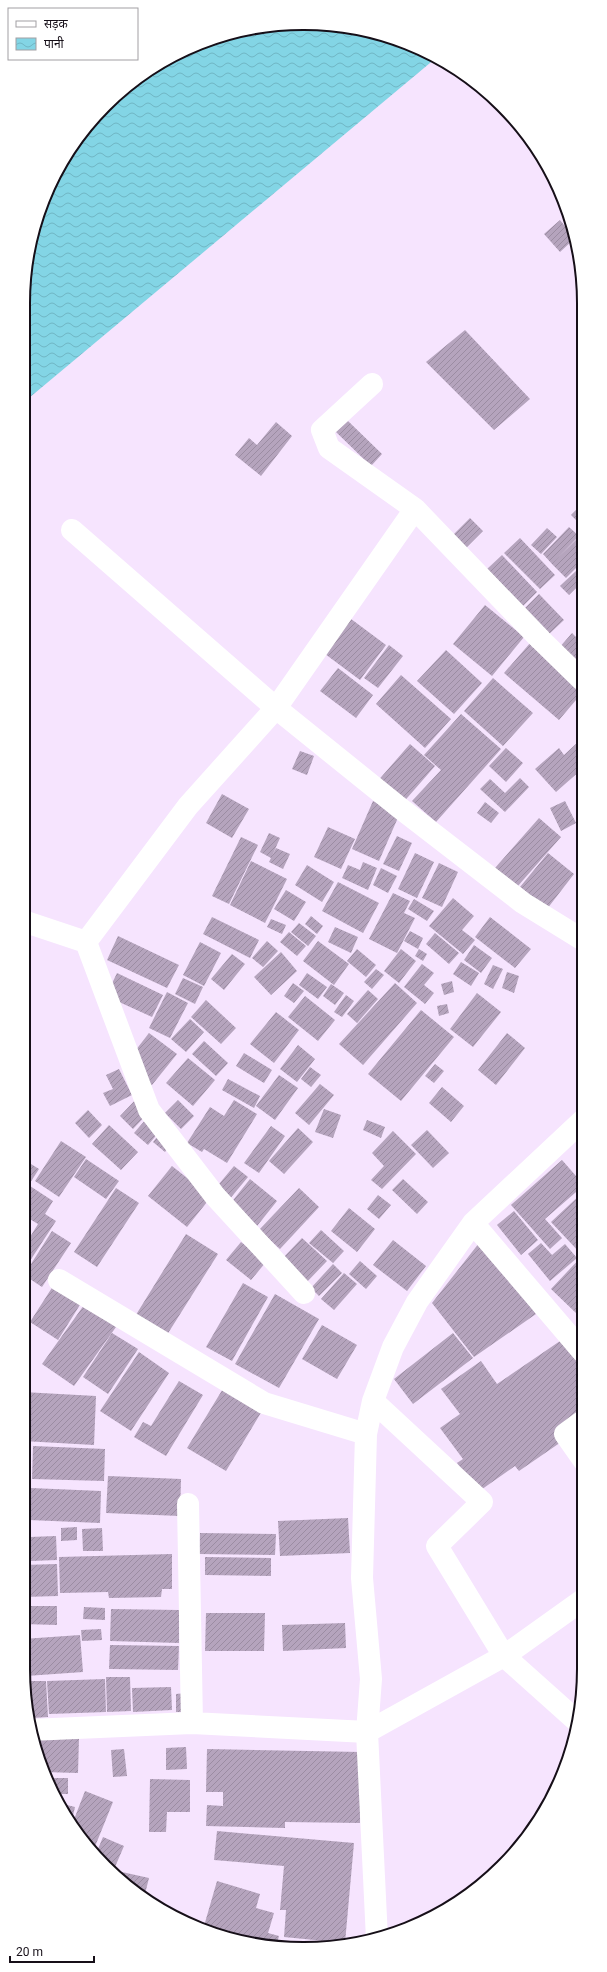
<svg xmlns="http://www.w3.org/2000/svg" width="607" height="1972" viewBox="0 0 607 1972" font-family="Roboto,'Noto Sans Devanagari',sans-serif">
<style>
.water{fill:url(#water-waves)}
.building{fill:url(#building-hatch)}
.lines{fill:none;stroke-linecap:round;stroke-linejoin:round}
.minor{stroke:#fff;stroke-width:22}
.rim{fill:none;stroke:#160f18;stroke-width:2}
</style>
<defs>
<pattern id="water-waves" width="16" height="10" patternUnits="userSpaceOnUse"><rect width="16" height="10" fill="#83d5e5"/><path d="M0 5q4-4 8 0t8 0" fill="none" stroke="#70b6c4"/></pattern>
<pattern id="building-hatch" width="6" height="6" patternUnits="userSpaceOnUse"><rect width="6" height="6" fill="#b5a4bd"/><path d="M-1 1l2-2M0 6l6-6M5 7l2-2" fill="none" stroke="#9b8ca2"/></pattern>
</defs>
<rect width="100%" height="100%" fill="#f6e4fe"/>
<path class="water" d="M304 23 358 28 436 58 23 403V304L28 249 44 196 70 147 105 105 148 70 196 44 249 28Z"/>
<path class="building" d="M560 220 571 234 573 240 560 252 544 234Z
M465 330 530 399 494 430 426 362Z
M348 421 382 454 371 466 336 432Z
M276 422 292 436 261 476 235 455 249 438 257 445Z
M582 504V526L571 515Z
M470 518 483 531 459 555 446 542Z
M569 527 579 536 552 564 543 554Z
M547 528 557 537 541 554 531 545Z
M582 534V562L566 578 552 564Z
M520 538 555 575 540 589 504 553Z
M502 555 537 592 520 609 484 572Z
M576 571 582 577V582L569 595 560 586Z
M539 594 564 620 546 637 521 612Z
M485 605 524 637 492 676 453 644Z
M339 610 386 645 360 680 313 645Z
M572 633 582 643V654L574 661 559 648Z
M531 642 582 687V693L559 720 504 673Z
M389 645 403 656 378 688 364 678Z
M446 650 482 683 454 714 417 681Z
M338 668 373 695 356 718 320 691Z
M401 675 451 719 425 748 376 704Z
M493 678 533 713 503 746 464 711Z
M461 714 501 749 436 822 412 801 441 770 424 755Z
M578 742 582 747V769L556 792 535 769 559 748 564 755Z
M410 744 435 766 401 805 376 783Z
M506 748 523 763 506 782 489 766Z
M300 751 314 756 307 775 292 769Z
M520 778 529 787 505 812 480 789 490 779 505 793Z
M222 794 249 809 232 838 206 823Z
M373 801 400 813 379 861 352 849Z
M565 801 576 823 561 831 550 808Z
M485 802 499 813 491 823 477 813Z
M539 818 561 837 517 887 495 868Z
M328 827 355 839 341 869 314 857Z
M269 833 280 838 272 856 276 848 290 854 283 869 269 862 271 858 260 852Z
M397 836 412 843 399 871 383 864Z
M241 837 258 845 229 904 212 896Z
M415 853 434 862 417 898 398 889Z
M548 853 574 874 547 909 520 887Z
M251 861 287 879 265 923 230 905Z
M363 862 377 868 368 890 342 878 348 865 360 870Z
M439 863 458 872 442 907 422 898Z
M307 865 334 882 322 902 295 885Z
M381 868 397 876 388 893 373 885Z
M338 882 379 903 363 933 322 911Z
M286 890 306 902 294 921 274 909Z
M393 893 410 901 404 913 415 918 397 953 369 939Z
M453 898 474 916 462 930 475 940 463 954 429 926Z
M414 899 434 911 427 921 408 909Z
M311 916 323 926 317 934 305 924Z
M212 917 259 940 250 958 203 934Z
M490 917 531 949 515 968 475 937Z
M271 919 286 925 282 934 267 927Z
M299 923 316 936 308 946 291 932Z
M335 927 358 937 351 953 328 942Z
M410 931 423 938 418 949 404 941Z
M289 932 306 946 297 956 280 942Z
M435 933 459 953 449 964 426 944Z
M118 936 179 965 167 988 107 960Z
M267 941 278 951 263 967 252 958Z
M318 941 349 964 334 985 303 961Z
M200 942 221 953 204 986 183 975Z
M474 945 492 958 481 973 464 960Z
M357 949 376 965 366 977 347 961Z
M401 949 416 961 399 983 384 971Z
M419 949 427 954 423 961 415 956Z
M281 952 297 971 271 995 254 977Z
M232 954 245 964 224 990 211 979Z
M461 962 479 973 471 986 453 974Z
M422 964 434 973 424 985 434 993 425 1004 404 987Z
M493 965 503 969 493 989 484 984Z
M376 969 384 975 372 989 364 982Z
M507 972 519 976 514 993 502 988Z
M117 973 163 995 152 1017 106 996Z
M307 973 327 987 318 999 299 985Z
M183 978 203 987 195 1004 175 994Z
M452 981 454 992 444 995 441 984Z
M293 983 304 991 294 1003 284 996Z
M395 983 417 1003 363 1065 339 1044Z
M331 984 344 993 335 1005 323 996Z
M368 990 378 999 357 1023 347 1014Z
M167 992 188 1003 170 1038 149 1028Z
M477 993 501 1012 473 1047 450 1029Z
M346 995 354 1001 342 1017 334 1012Z
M305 996 335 1020 318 1041 288 1017Z
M206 1000 236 1028 221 1044 191 1017Z
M447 1004 449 1013 439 1016 437 1006Z
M421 1010 454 1037 401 1101 368 1074Z
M276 1012 299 1030 274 1063 250 1044Z
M190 1019 204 1032 186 1052 171 1039Z
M149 1033 177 1054 152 1085 125 1064Z
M507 1033 525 1048 496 1085 478 1070Z
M204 1041 228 1063 216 1076 192 1054Z
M298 1045 315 1059 297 1082 280 1069Z
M244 1053 272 1070 264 1083 236 1066Z
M188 1058 215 1080 193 1106 166 1083Z
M435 1064 444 1071 434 1083 425 1076Z
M310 1067 321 1075 311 1087 301 1079Z
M119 1069 132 1095 110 1106 103 1093 113 1089 106 1075Z
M279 1075 298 1088 275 1120 256 1106Z
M228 1079 260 1096 254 1108 222 1090Z
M320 1084 334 1095 309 1125 295 1113Z
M442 1087 464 1106 451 1122 429 1103Z
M140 1095 153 1108 133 1129 120 1116Z
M178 1100 194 1116 181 1129 165 1113Z
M234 1100 257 1114 227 1163 204 1149 202 1152 187 1143 210 1107 224 1116Z
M324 1109 341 1115 333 1138 315 1132Z
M88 1110 102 1125 89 1138 75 1123Z
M153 1111 167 1123 148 1145 134 1133Z
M367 1120 385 1127 381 1138 363 1130Z
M109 1125 138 1152 121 1170 92 1144Z
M271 1126 285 1136 259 1173 244 1163Z
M164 1128 176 1138 165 1152 153 1142Z
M298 1128 313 1142 284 1174 269 1161Z
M427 1130 449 1153 433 1168 411 1145Z
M393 1131 416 1154 382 1189 371 1180 384 1166 372 1153Z
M61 1141 86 1157 59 1197 35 1181Z
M23 1159 39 1169 30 1183 23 1179Z
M86 1159 119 1181 106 1199 74 1177Z
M562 1160 583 1184V1186L545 1219 562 1238 550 1249 511 1205Z
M172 1166 211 1197 187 1227 148 1196Z
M234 1166 248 1177 228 1201 214 1190Z
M250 1179 277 1201 257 1226 230 1204Z
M403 1179 428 1202 417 1214 392 1190Z
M30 1186 53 1201 45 1214 56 1221 24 1270 23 1269V1233L30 1237 38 1224 23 1215V1196Z
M116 1188 139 1203 97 1267 74 1252Z
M299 1188 319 1207 280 1249 259 1230Z
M583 1192V1251L581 1254 551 1222Z
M378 1195 391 1205 379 1219 367 1209Z
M349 1208 375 1229 357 1252 331 1231Z
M514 1211 538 1240 521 1255 497 1225Z
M321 1230 344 1251 333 1263 309 1243Z
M52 1231 71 1243 42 1287 24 1275Z
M186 1234 218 1254 165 1338 134 1318Z
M302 1238 327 1261 305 1284 280 1261Z
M483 1238 536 1314 474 1357 432 1303Z
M393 1240 426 1266 407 1291 373 1265Z
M241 1242 266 1262 251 1280 226 1260Z
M541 1243 552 1255 565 1244 577 1258 550 1281 528 1254Z
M583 1255V1305L576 1313 551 1289Z
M360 1261 377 1276 366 1289 349 1274Z
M333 1264 342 1273 319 1296 311 1288Z
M344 1273 357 1284 334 1310 321 1299Z
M55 1283 83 1300 58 1340 30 1322Z
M243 1283 268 1297 232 1361 206 1347Z
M275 1294 319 1319 279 1388 235 1364Z
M84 1305 116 1327 74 1386 42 1364Z
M322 1325 357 1345 337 1379 302 1359Z
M112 1333 138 1349 108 1394 83 1377Z
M453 1333 473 1358 413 1404 394 1379Z
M563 1339 583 1367 584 1408 556 1428 564 1440 519 1471 515 1466 478 1492 457 1463 463 1459 440 1428 460 1414 441 1389 481 1361 497 1384Z
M139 1352 169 1373 131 1431 100 1411Z
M179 1381 203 1395 166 1456 134 1437 143 1422 151 1426Z
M224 1387 262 1411 226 1471 187 1448Z
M23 1392 96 1396 94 1445 23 1441Z
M33 1446 105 1449 104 1481 32 1479Z
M108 1476 181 1479 180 1516 106 1513Z
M31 1488 101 1491 100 1523 29 1520Z
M348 1518 350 1553 280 1556 278 1521Z
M77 1527V1540L61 1541V1528Z
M102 1528 103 1551H83L82 1529Z
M200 1533 276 1534 275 1555 199 1554Z
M56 1536 57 1560 31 1561 30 1537Z
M172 1554V1589H162L161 1597 109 1598 108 1592 60 1593 59 1557Z
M205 1557 271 1558V1576L205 1575Z
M57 1564 58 1596 24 1597 23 1565Z
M23 1606H57V1625L23 1624Z
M84 1607 105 1608V1620L83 1619Z
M111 1609 179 1610V1643L110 1641Z
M206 1613H265L264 1651H205Z
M345 1623 346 1648 283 1651 282 1625Z
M101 1629 102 1640 82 1641 81 1630Z
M80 1635 83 1672 26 1676 23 1639Z
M110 1645 179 1646 178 1670 109 1669Z
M106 1677H130L131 1711 107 1712Z
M105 1679 106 1712 49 1714 47 1681Z
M30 1681H46L48 1717 32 1718Z
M171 1687 172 1710 133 1712 132 1688Z
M186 1693V1712H176V1694Z
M33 1738H79L78 1773 43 1772Z
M186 1747 187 1769 166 1770V1748Z
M124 1749 127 1776 113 1777 111 1750Z
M207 1749 361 1752 360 1823 285 1822V1828L206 1826 207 1805 223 1806V1792H206Z
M46 1778H68V1794H56Z
M150 1779 190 1780V1812H167L166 1832H149Z
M85 1791 113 1802 94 1849 89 1847 73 1822Z
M63 1804 75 1807 72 1820 62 1805Z
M217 1831 354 1843 345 1943 284 1937 286 1910H280L284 1866 214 1860Z
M103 1837 124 1846 115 1867 99 1860 95 1856Z
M122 1872 149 1878 144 1898 133 1891 121 1880Z
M217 1881 260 1894 256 1908 274 1913 268 1933 279 1936 276 1947 204 1926Z"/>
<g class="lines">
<path class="minor" d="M372 384 322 430 329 448 415 509 541 640 582 680
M72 530 276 708 400 808 523 903 583 940
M23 921 86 942 188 806 276 708 415 509
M86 942 149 1110 215 1196 304 1293
M473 1223 583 1352
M59 1280 264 1403 366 1434
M373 1401 482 1502 437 1546 504 1656 579 1723
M584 1420 565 1434 584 1461
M188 1504 192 1723
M30 1730 192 1723 367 1732 504 1656 584 1599
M377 1939 367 1732 371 1679 362 1578 366 1434 373 1401 393 1347 417 1302 473 1223 583 1120"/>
</g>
<path d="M0 0H607V1972H0ZM303 30H304A273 273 0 0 1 577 303V1669A273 273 0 0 1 304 1942H303A273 273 0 0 1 30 1669V303A273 273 0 0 1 303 30Z" fill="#fff" fill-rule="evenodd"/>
<path class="rim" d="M303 30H304A273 273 0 0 1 577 303V1669A273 273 0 0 1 304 1942H303A273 273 0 0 1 30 1669V303A273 273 0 0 1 303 30Z"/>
<rect x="8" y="8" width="130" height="52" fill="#ffffff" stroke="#a29fa3"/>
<rect x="16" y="21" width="20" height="6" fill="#ffffff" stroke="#a29fa3"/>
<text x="44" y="28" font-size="12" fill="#160f18">सड़क</text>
<rect x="16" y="38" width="20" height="12" fill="url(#water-waves)" stroke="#a29fa3"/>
<text x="44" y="48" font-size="12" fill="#160f18">पानी</text>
<path d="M10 1956v6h84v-6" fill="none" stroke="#160f18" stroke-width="2"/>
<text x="16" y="1956" font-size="12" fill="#160f18" stroke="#ffffff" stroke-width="3" paint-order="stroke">20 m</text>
</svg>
